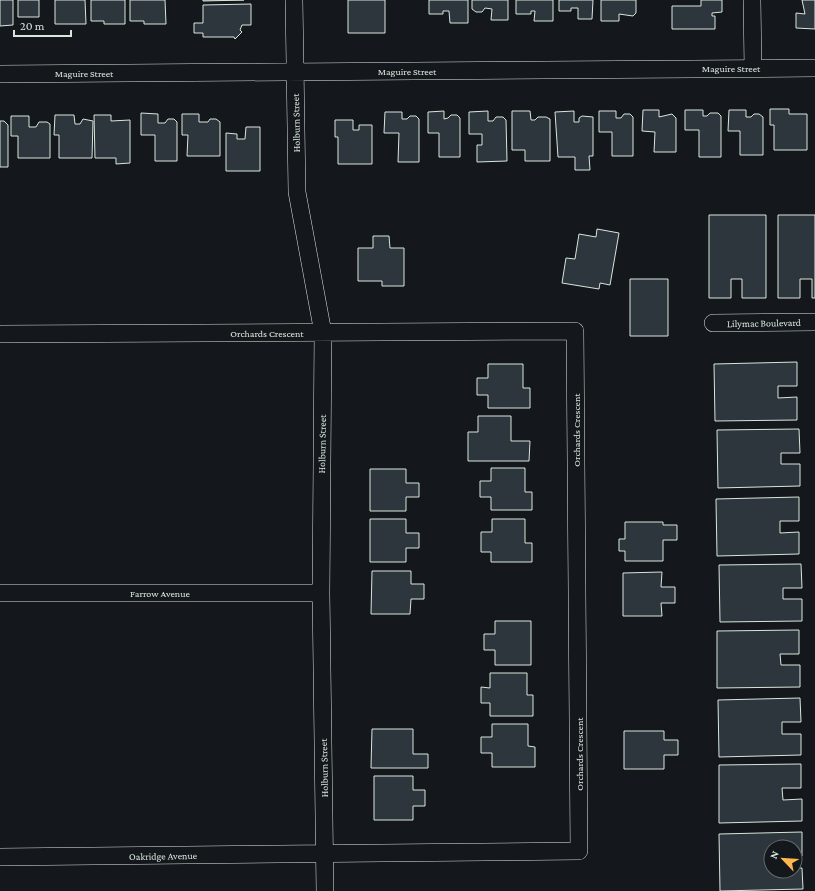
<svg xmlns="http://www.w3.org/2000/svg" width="815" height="891" viewBox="0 0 815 891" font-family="'Crimson Pro',serif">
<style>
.building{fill:#2c363c;stroke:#d8e6dc}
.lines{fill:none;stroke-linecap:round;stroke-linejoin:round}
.minor-casing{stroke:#d8e6dc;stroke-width:18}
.minor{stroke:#14181c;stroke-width:17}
.labels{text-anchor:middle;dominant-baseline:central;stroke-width:3;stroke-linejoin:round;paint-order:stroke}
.street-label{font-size:10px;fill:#d8e6dc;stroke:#14181c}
</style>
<rect width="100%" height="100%" fill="#14181c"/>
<path class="building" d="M0 0H13V25L0 26Z
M18 0H39V17H18Z
M55 0H85L86 24H55Z
M91 0H125V24H104V21H91Z
M130 0H165L166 24H144V21H130Z
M203 0H244L203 1Z
M348 0H385V33H348Z
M429 0H468V23H450L449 11H443V14H429Z
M472 0H508V20H491L492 9 485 8 482 12H476L472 9Z
M516 0H553V21H534L535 11H531V14H516Z
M559 0H593L592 19H578V8H571V11H559Z
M601 0H636V13L633 16 619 14V21H601Z
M701 0H722V12L712 13V16H715V29H672V6H701Z
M802 0H815V29L796 28V13L805 14Z
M251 4V25H242L240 30 242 32 235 39 234 37H203V33H194V23H203V5Z
M770 109H789V114H807V150H774V125H770Z
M643 110H659V117L672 114 676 118V152H654L655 132 642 131Z
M685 110H703V116H707L710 113H718L721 116V157H699V130H685Z
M729 110H746V117H751L754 114H759L763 117V155H740V131H728Z
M444 111V119L448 118 451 115H457L460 118V157H439V133H428V112Z
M488 111V121H493L496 117H503L506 120 507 161 477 162V145H482V134H469V112Z
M512 111H530L531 120H535L538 117H546L550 119V161H525V150H512Z
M574 111V122H579V118L582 116 593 117V156H589L590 170H575V157H558L555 112Z
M599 111H616V118H621L624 114H630L633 117V156H612V132H599Z
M385 112H402V119H407L410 116H416L419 119V162H398L399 133H384Z
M141 113 158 114V123H165L168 119H174L177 122V161H155V135H141Z
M182 114H199V122H208L210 119H216L220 122V156H187L188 135H182Z
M55 115H74L75 124H80L83 119 93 121 92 158H59V135H54Z
M94 115H111V121L130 120V163L116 164V158H95Z
M11 116H29V127H36L39 122H47L50 124V158H18V136H11Z
M335 120H353V130H359V125H372V164H338V137H335Z
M0 121H4L8 125V167H0Z
M246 127H260V171H226V133L237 134V139H245Z
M709 215H766V298H742V279H731V298H709Z
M778 215H815V298H812V279H800V298H778Z
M597 229 619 233 610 285 600 283 599 289 562 283 566 258 575 259 579 234 596 237Z
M373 236H389L390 248H404V286H382V281H358V248H373Z
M630 279H668V336H630Z
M797 362V386H778V398L797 397V420L715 421 714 364Z
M488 364H523V388H530V408H488V395H477V378H488Z
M478 416H511V441H530L529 461H468V432H478Z
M799 429 800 453H781V464H800V486L718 488 717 430Z
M491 468H525V492H532V510H491V497H480V481H491Z
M370 469H406V483H419V497H406V511H370Z
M799 497V521H780V533L799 532V554L717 556 716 499Z
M370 519H406V533H419V548H406V562H370Z
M492 519H525V543H532V562H491V552H481V532H492Z
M625 522H663V525H677V540H663V561H625V551H619V539H625Z
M801 564 802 588H783V599H802V621L720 622 719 565Z
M372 571H411V584H424V599H411L410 614H371Z
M662 572 661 587H675V603H661L662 616H623V573Z
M495 621H531V665H495V650H484V634H495Z
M799 630V654H780L781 665H800V687L717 688V631Z
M490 673H527V695H533V716H490V703H481V687L490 688Z
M800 698 801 722H782V734H801V755L719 757 718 700Z
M492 724H528V746L535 747V767H492V753H481V737H492Z
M372 729H413V754H428V768H371Z
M624 731H664V740H678V755H664V769H624Z
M801 764V788H782L783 800 802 799V821L719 823V765Z
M374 776H413V790H425V806H413V820H374Z
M802 832V856H795V847H771V871H795V868H802L803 889 720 891 719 834Z"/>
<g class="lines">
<g class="minor-casing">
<path id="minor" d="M294 0 297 192 323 333 321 593 325 891
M752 0 753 68
M0 74 815 68
M713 323 815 322
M0 334 575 331 579 851 0 857
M0 593H321"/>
</g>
<use href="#minor" class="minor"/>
</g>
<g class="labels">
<g class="street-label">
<text x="731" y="68">Maguire Street</text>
<text x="407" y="71">Maguire Street</text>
<text x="84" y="73">Maguire Street</text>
<text transform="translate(296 123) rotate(-91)">Holburn Street</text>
<text transform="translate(764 323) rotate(-1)">Lilymac Boulevard</text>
<text x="267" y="333">Orchards Crescent</text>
<text transform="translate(576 430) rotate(-90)">Orchards Crescent</text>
<text transform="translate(322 444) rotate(-89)">Holburn Street</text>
<text x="160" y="593">Farrow Avenue</text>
<text transform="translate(579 754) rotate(-90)">Orchards Crescent</text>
<text transform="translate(324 768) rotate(-91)">Holburn Street</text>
<text transform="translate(163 856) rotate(-1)">Oakridge Avenue</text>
</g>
</g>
<g transform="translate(783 859) rotate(295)"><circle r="19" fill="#14181c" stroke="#626a69"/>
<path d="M0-3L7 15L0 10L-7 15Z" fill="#ffb74d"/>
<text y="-6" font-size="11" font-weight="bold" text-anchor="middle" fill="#d8e6dc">N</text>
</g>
<path d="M14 30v6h57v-6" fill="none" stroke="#d8e6dc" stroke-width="2"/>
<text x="20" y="30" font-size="12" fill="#d8e6dc" stroke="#14181c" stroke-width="3" paint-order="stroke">20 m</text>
</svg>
